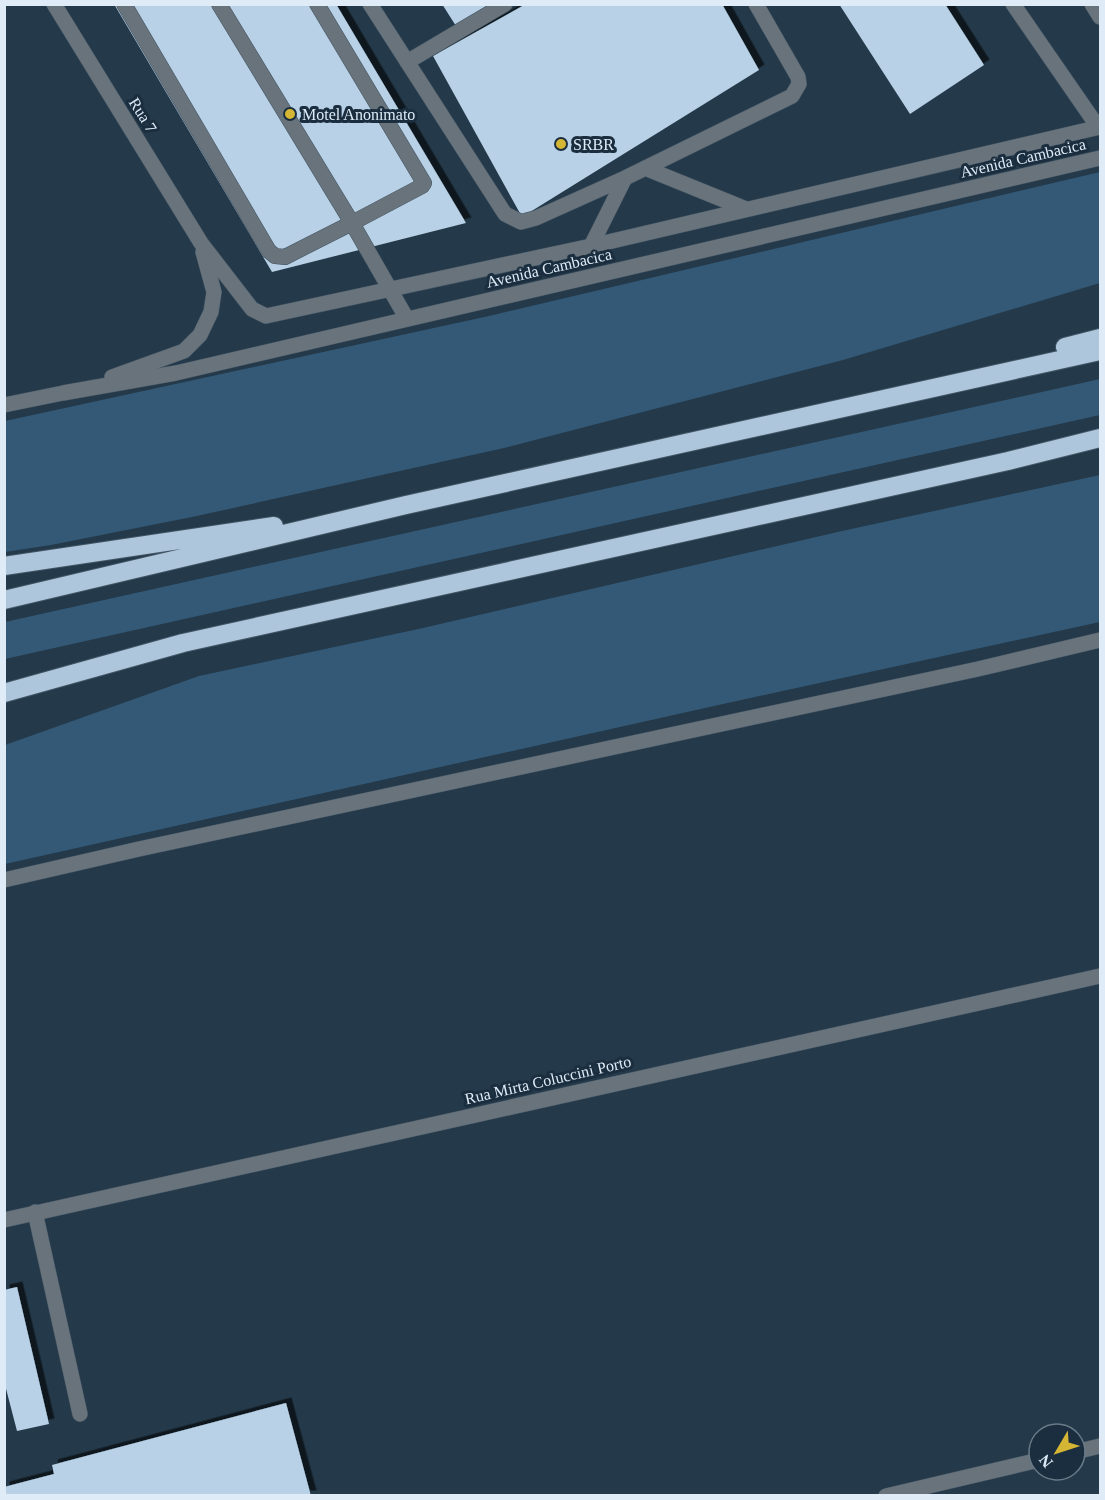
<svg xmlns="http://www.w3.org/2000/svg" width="1105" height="1500" viewBox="0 0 1105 1500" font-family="Georgia,serif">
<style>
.green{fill:#335977}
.building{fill:#b8d1e6;filter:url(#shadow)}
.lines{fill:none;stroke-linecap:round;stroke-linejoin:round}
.minor-casing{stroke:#425565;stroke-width:16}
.highway-casing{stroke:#425565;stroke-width:20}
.minor{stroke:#69737b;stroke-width:15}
.highway{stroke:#adc6db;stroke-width:18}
.poi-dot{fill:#d5b534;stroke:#1a2e3f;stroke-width:2}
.labels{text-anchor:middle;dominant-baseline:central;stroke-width:6;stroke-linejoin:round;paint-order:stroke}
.poi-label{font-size:16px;fill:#dfebf6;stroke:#1a2e3f;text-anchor:start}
.street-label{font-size:16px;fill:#dfebf6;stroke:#1a2e3f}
</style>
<defs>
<filter id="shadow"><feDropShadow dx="5.5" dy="-5.5" stdDeviation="0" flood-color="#0009"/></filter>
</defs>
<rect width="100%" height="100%" fill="#243949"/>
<path class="green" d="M1100 172V283L843 360 504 448 197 516 51 545 5 552V421L489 316Z
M1100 379V415L5 659V622Z
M1100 475V622L714 706 5 864V745L199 676 423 628 842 531Z"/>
<path class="building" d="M114 4H336L466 223 272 272Z
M442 4H492L456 26Z
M526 4H722L759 70 522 217 433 56Z
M839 4H945L984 65 910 114Z
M17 1287 49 1424 17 1431 4 1381V1290Z
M286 1403 311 1496H4V1487L54 1474 52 1465Z"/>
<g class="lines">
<g class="minor-casing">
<path id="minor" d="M54 4 201 243 252 309 266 316 591 246 1100 127
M124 4 269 251 275 256 285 257 352 223 407 319
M219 4 352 223 422 186 424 183 317 4
M370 4 505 214 521 222 536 218 625 178 792 96 799 84 798 77 756 4
M1013 4 1098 127
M1092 4 1100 17
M407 62 505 4
M645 168 746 209
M591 246 625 178
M112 377 184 351 200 335 211 312 214 292 203 252
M4 405 63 393 176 373 1100 158
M4 880 139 849 978 669 1100 640
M35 1212 80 1414
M4 1220 1100 976
M1075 1452 1100 1446
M886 1496 1039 1460"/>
</g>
<g class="highway-casing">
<path id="highway" d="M1065 347 1100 338
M4 566 274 526
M4 600 406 505 1100 351
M4 693 183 643 1008 461 1100 438"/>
</g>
<use href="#minor" class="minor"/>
<use href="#highway" class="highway"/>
</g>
<g class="poi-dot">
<circle cx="290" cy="114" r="6"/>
<circle cx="561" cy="144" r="6"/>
</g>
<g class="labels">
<g class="poi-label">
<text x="302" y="114">Motel Anonimato</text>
<text x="573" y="144">SRBR</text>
</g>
<g class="street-label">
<text transform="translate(143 115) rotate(58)">Rua 7</text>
<text transform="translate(1023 158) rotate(-13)">Avenida Cambacica</text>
<text transform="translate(549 268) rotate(-13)">Avenida Cambacica</text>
<text transform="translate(548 1080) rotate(-13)">Rua Mirta Coluccini Porto</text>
</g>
</g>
<rect width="1105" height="1500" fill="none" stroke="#dfebf6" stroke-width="12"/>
<g transform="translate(1057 1452) rotate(231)"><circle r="28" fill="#1a2e3f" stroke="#697a88" stroke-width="1.5"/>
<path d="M0-4.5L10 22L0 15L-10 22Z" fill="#d5b534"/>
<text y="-9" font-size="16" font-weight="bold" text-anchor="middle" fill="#dfebf6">N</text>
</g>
</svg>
